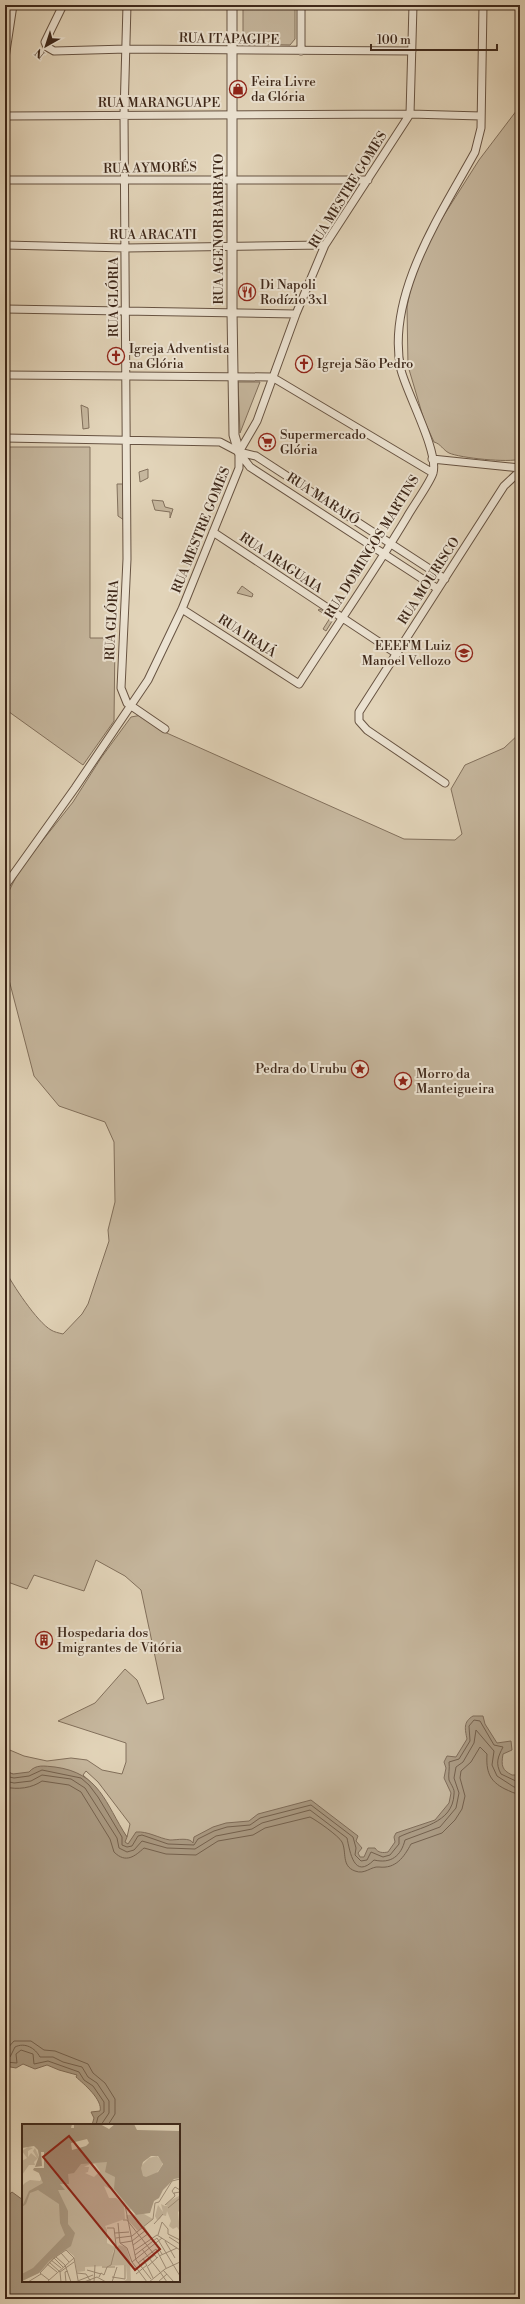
<svg xmlns="http://www.w3.org/2000/svg" width="525" height="2304" viewBox="0 0 525 2304" font-family="'Libre Bodoni',serif">
<style>
.green{fill:#c6b79e;stroke:#82705c;fill-rule:evenodd}
.water{fill:#aa9a83;stroke:#7f6c59}
.lines{fill:none;stroke-linecap:round;stroke-linejoin:round}
.shore{stroke:#74614e;stroke-width:1}
.minor-casing{stroke:#675342;stroke-width:9}
.tertiary-casing{stroke:#675342;stroke-width:11}
.minor{stroke:#ece3d2;stroke-width:7}
.tertiary{stroke:#ece3d2;stroke-width:9}
.labels{text-anchor:middle;dominant-baseline:central;stroke-width:4;stroke-linejoin:round;paint-order:stroke}
.street-label{font-size:13px;fill:#3e281a;stroke:#ece3d2}
.poi-label{font-size:13px;fill:#3e281a;stroke:#ece3d2;text-anchor:start}
.inset-river{fill:none;stroke:#aa9a83;stroke-width:2}
.inset-road{fill:none;stroke:#a08f79;stroke-width:1}
.view{fill:#8f2418;fill-opacity:0.15;stroke:#8f2418;stroke-width:2}
.inset-edge{fill:none;stroke:#3e281a;stroke-width:2}
</style>
<rect width="100%" height="100%" fill="#e2d4b9"/>
<filter id="stains"><feTurbulence type="fractalNoise" baseFrequency=".005" numOctaves="4"/><feColorMatrix values="0 0 0 0 .2 0 0 0 0 .09 0 0 0 0 .02 0 0 0 .5 -.17"/></filter>
<radialGradient id="worn" r=".72"><stop offset=".6" stop-color="#630" stop-opacity="0"/><stop offset="1" stop-color="#630" stop-opacity=".3"/></radialGradient>
<path class="green" d="M243 5H295V39L290 45 245 44 243 40Z
M520 106V459C509 463 460 458 449 453 443 450 441 444 434 442L424 420 408 366 407 307 415 266 432 234 479 160Z
M238 382H260L240 433Z
M81 405 88 408 89 428 83 429Z
M5 447H90V638H115L114 721 83 765 5 709Z
M148 469V478L140 482 139 472Z
M117 484H123L124 520 118 516Z
M152 500 163 501 165 507 173 509 170 518V512L155 510Z
M242 586 253 594 252 597 237 593Z
M320 609 334 618 326 631 323 629 330 618 318 610Z
M142 715 160 730 404 839 455 840 462 834 451 789 465 765 504 748 520 733V2068L450 2136 13 1774 5 1771V1748L24 1756 47 1761 71 1758 87 1760 102 1770 122 1774 126 1762V1743L58 1721 95 1703 125 1669 137 1680 147 1704 164 1699 141 1590 125 1576 96 1560 84 1591 34 1575 27 1589 5 1581V1270C12 1284 37 1322 51 1330 54 1332 59 1333 63 1334L82 1314 88 1304 109 1241 108 1230 115 1202 114 1142 105 1122 59 1106 34 1076 8 976 5 957V899L20 869 73 802 101 758 131 717ZM86 1771 98 1782 130 1824 127 1837C111 1817 103 1791 83 1775Z"/>
<path class="water" d="M473 1716H483L485 1724 497 1743 511 1741 512 1750 503 1754C501 1766 502 1770 512 1775H515L520 1780V2298L5 2299V2198L12 2192 23 2200V2281H179V2125H92L94 2118 91 2112 100 2111C103 2100 84 2084 76 2077L77 2075 59 2070 47 2065 35 2069 23 2064 16 2068 5 2066V1771L13 1774 29 1772C36 1764 44 1766 55 1767 100 1773 105 1803 127 1837L125 1842 128 1844 136 1832C148 1831 158 1838 170 1840 177 1840 190 1837 193 1843L194 1837 213 1827 226 1823 249 1821 258 1814 311 1800 358 1836 356 1841 362 1848 358 1853 360 1857H364L368 1848H375C378 1853 383 1853 388 1852L395 1842 394 1837 396 1833 435 1820 449 1803 451 1793 444 1778 446 1768 444 1762 447 1756 456 1757 467 1739C465 1729 463 1722 473 1716Z"/>
<g class="lines">
<path class="shore" d="M5 1776 14 1778 29 1776 42 1770 81 1778 89 1785 98 1797 122 1837V1845L127 1847 132 1846 138 1836 142 1835 168 1844 194 1845 198 1839 214 1831 227 1827 250 1825 260 1818 311 1805 353 1837 356 1848 355 1855 361 1861 367 1860 371 1852 383 1857 390 1855 399 1844V1837C419 1827 453 1824 454 1794 455 1789 451 1785 449 1780 448 1775 450 1768 449 1762L459 1759 470 1741 469 1726 474 1720 480 1721 494 1745 503 1747C498 1757 495 1763 501 1774L520 1783
M5 1781 14 1783 31 1781 42 1775 71 1779 85 1788 117 1838 119 1848 127 1852 134 1850 142 1841 167 1848 195 1849 216 1836 252 1829 262 1823 310 1810 347 1838C350 1852 354 1880 374 1860 391 1864 401 1856 405 1840L440 1827 456 1808 459 1793 454 1778 456 1767 463 1762 474 1743 476 1730 494 1751 492 1765 497 1776 514 1787 520 1788
M5 1787C18 1790 32 1788 42 1781L69 1785 81 1792 110 1839 114 1852C126 1864 135 1856 144 1848L166 1854 196 1855 218 1841 253 1835 265 1828 310 1817C316 1820 339 1836 342 1842 347 1852 341 1866 355 1871 365 1875 371 1866 379 1867 396 1869 404 1857 411 1844L442 1833 455 1820 462 1809 465 1796 460 1778 461 1771 471 1762 480 1747 487 1754C486 1771 489 1781 505 1789 510 1791 514 1794 520 1794
M5 2051 14 2041H31L44 2050 55 2051 88 2064 93 2073 105 2083 115 2099V2114L108 2125
M5 2057H10L15 2047C25 2042 35 2048 40 2057H53L63 2062 82 2067 88 2077 97 2083 109 2101V2113L101 2125
M5 2062 17 2063 16 2054 21 2050 33 2054 34 2064 48 2061 79 2072 84 2080 93 2086 104 2102V2112L98 2117 96 2125"/>
<g class="minor-casing">
<path id="minor" d="M63 5 45 42 47 47 54 51 127 49 412 51
M127 5 124 114 127 559 121 688 127 703 165 729
M301 51V5
M5 58 13 5
M5 116 410 114 481 116
M5 180H368
M5 245 126 248 325 245
M5 309 296 314
M5 375 272 377 433 473
M5 438 220 442 239 452 256 456 445 579
M240 454 250 467 438 589
M432 459 520 468
M213 532 397 654
M182 609 299 684C335 628 373 574 407 517 413 506 430 483 433 473 439 452 407 394 401 370 385 296 441 214 475 152L481 128 483 5
M445 783 367 730 359 721V712L504 486 520 471
M5 886 75 788 148 680 182 609 239 468V452L257 421 296 314 325 245 410 114 413 5"/>
</g>
<g class="tertiary-casing">
<path id="tertiary" d="M232 5V312L234 435 239 452"/>
</g>
<use href="#minor" class="minor"/>
<use href="#tertiary" class="tertiary"/>
</g>
<defs>
<g id="shop-ring" transform="scale(0.9)"><circle r="9.5" fill="#ece3d2" stroke="#8f2418" stroke-width="1.5"/><path d="M-5-2.5h2.3a2.7 3.5 0 0 1 5.4 0H5L5.5 6h-11ZM-1.5-2.5h3a1.5 2.3 0 0 0-3 0Z" fill="#8f2418"/></g>
<g id="restaurant-ring" transform="scale(0.9)"><circle r="9.5" fill="#ece3d2" stroke="#8f2418" stroke-width="1.5"/><path d="M-5-6h1v4h1v-4h1v4h1v-4h1v5L-1.5 .5V6h-2V.5L-5-1ZM5-6V6H3V1.5H1.5Q1.5-4 5-6Z" fill="#8f2418"/></g>
<g id="church-ring" transform="scale(0.9)"><circle r="9.5" fill="#ece3d2" stroke="#8f2418" stroke-width="1.5"/><path d="M-1.2-6h2.4v3.5h3.3v2.4h-3.3V6h-2.4V-.1h-3.3v-2.4h3.3Z" fill="#8f2418"/></g>
<g id="supermarket-ring" transform="scale(0.9)"><circle r="9.5" fill="#ece3d2" stroke="#8f2418" stroke-width="1.5"/><path d="M-6-5.5h2.5l.6 2H6L4.5 2H-2.5L-4.4-4H-6ZM-1.5 3.2a1.3 1.3 0 1 0 .1 0ZM3 3.2a1.3 1.3 0 1 0 .1 0Z" fill="#8f2418"/></g>
<g id="school-ring" transform="scale(0.9)"><circle r="9.5" fill="#ece3d2" stroke="#8f2418" stroke-width="1.5"/><path d="M0-5L7-2L0 1L-7-2ZM-4 1L0 2.5L4 1V4Q0 6-4 4Z" fill="#8f2418"/></g>
<g id="sight-ring" transform="scale(0.9)"><circle r="9.5" fill="#ece3d2" stroke="#8f2418" stroke-width="1.5"/><path d="M0-6L1.8-2.2L6-1.7L2.9 1.2L3.7 5.4L0 3.3L-3.7 5.4L-2.9 1.2L-6-1.7L-1.8-2.2Z" fill="#8f2418"/></g>
<g id="building-ring" transform="scale(0.9)"><circle r="9.5" fill="#ece3d2" stroke="#8f2418" stroke-width="1.5"/><path d="M-4-6H4V6H1V3H-1V6H-4ZM-2.5-4.3h1.7v1.8h-1.7ZM.8-4.3h1.7v1.8H.8ZM-2.5-1h1.7V.8h-1.7ZM.8-1h1.7V.8H.8Z" fill="#8f2418"/></g>
</defs>
<g fill-rule="evenodd">
<use href="#shop-ring" x="238" y="89"/>
<use href="#restaurant-ring" x="247" y="292"/>
<use href="#church-ring" x="116" y="356"/>
<use href="#church-ring" x="304" y="364"/>
<use href="#supermarket-ring" x="267" y="442"/>
<use href="#school-ring" x="464" y="653"/>
<use href="#sight-ring" x="360" y="1069"/>
<use href="#sight-ring" x="403" y="1081"/>
<use href="#building-ring" x="44" y="1640"/>
</g>
<g class="labels">
<g class="street-label">
<text transform="translate(229 39) rotate(1)">RUA ITAPAGIPE</text>
<text x="159" y="103">RUA MARANGUAPE</text>
<text transform="translate(150 168) rotate(-1)">RUA AYMORÉS</text>
<text transform="translate(348 190) rotate(-58)">RUA MESTRE GOMES</text>
<text transform="translate(219 229) rotate(-90)">RUA AGENOR BARBATO</text>
<text x="153" y="235">RUA ARACATI</text>
<text transform="translate(114 297) rotate(-90)">RUA GLÓRIA</text>
<text transform="translate(323 499) rotate(33)">RUA MARAJÓ</text>
<text transform="translate(201 530) rotate(-68)">RUA MESTRE GOMES</text>
<text transform="translate(372 547) rotate(-58)">RUA DOMINGOS MARTINS</text>
<text transform="translate(281 563) rotate(34)">RUA ARAGUAIA</text>
<text transform="translate(429 581) rotate(-57)">RUA MOURISCO</text>
<text transform="translate(112 620) rotate(-87)">RUA GLÓRIA</text>
<text transform="translate(247 636) rotate(33)">RUA IRAJÁ</text>
</g>
<g class="poi-label">
<text x="251" y="82">Feira Livre<tspan x="251" dy="15">da Glória</tspan></text>
<text x="260" y="285">Di Napoli<tspan x="260" dy="15">Rodízio 3x1</tspan></text>
<text x="129" y="349">Igreja Adventista<tspan x="129" dy="15">na Glória</tspan></text>
<text x="317" y="364">Igreja São Pedro</text>
<text x="280" y="435">Supermercado<tspan x="280" dy="15">Glória</tspan></text>
<text x="451" y="646" text-anchor="end">EEEFM Luiz<tspan x="451" dy="15">Manoel Vellozo</tspan></text>
<text x="347" y="1069" text-anchor="end">Pedra do Urubu</text>
<text x="416" y="1074">Morro da<tspan x="416" dy="15">Manteigueira</tspan></text>
<text x="57" y="1633">Hospedaria dos<tspan x="57" dy="15">Imigrantes de Vitória</tspan></text>
</g>
</g>
<g transform="translate(22 2124)">
<rect width="158" height="158" fill="#e2d4b9"/>
<path d="M6 23 11 24 6 27V33L9 29 15 34 11 27 13 24 17 33 12 38 13 41H7L0 51V37L5 34 0 27ZM135 32 141 38 139 43 108 86 93 67 82 62 87 74H94L102 81 103 95 83 102 85 106V119L93 123 90 131 97 121 104 123 108 136 109 158H101L105 155 104 141 63 143V147L55 148 52 132 43 125 17 149 0 157V62L3 59 8 56 18 57 20 54 17 49 32 36 67 39 84 37 119 42 127 34ZM68 40H73L78 47 72 53 63 49 66 48 67 43H62ZM157 72 158 86 156 88 158 108 155 103 151 105 147 102 149 97 145 87 144 92 140 91 138 95 135 96 133 92 136 81 141 88 139 80 143 82H146L143 81 149 76ZM122 90 131 95 116 107 104 94V91Z" fill="#c6b79e" fill-rule="evenodd"/>
<path d="M0 0H50L49 4H52V0H78L87 5 93 0H112L115 6 158 7V54L152 55 141 66 137 74 132 77 128 89 114 91 92 65 93 53 83 48 85 38 59 40 52 49 46 50 47 60H38L43 66H36L46 87V100L53 109 49 122 27 137 17 149 0 157V150L11 144 43 111 38 99 37 80 16 66 8 69 4 80 0 83 7 67 21 59 17 49 11 46 12 44H22V28H19L20 42 13 43 17 32 16 26 12 22 0 24ZM65 15 67 19 64 22 50 26 49 19ZM129 32H136L141 40 136 48 124 53 121 52 119 44 121 38Z" fill="#aa9a83" fill-rule="evenodd"/>
<path class="inset-river" d="M0 16 53 9 89 16 158 19M0 18 53 10 89 17 158 20"/>
<path class="inset-road" d="M152 70 150 67 153 63 158 66M96 73 103 81 114 136 129 155M143 81 153 72 152 69 158 68M146 84 158 74M131 95 133 79 137 78 150 57 158 55M101 96H105L135 134M96 99 98 119 105 124 110 138 125 158M132 100 141 90M122 103 140 130M85 104H92L94 121 89 141 85 143M93 109 107 108M136 111 140 98 146 105V110L158 116M147 113 158 120M94 114 110 112 131 95M143 117 153 134M98 119 110 117 124 106M111 121 127 109M120 125 138 148M113 126 135 111 158 126M39 129 47 138M113 131 135 114 158 152M137 132 155 124M34 133 43 141 49 158M32 134 41 143M121 134 131 154M29 136 39 144M27 138 38 148 39 158M110 138 140 114M116 139 134 125 144 144M25 140 35 148M119 142 133 131M126 142 136 133M80 143H93M65 146 79 150M141 146 152 158M38 148 52 138M138 148 145 158M55 149 64 150 69 158M114 150 125 141M77 153 79 149 82 151 85 143M90 153 103 155V141M27 156 18 149 32 134 44 126 52 134 56 156M26 157 52 134M6 158 19 150M44 158 43 148 46 147M53 158 71 151M62 158 75 153 84 158M72 158 73 141M90 158 95 143M127 158 143 145 158 138M136 158 145 150"/>
<path class="view" d="M47 12 138 125 113 146 21 33Z"/>
<rect width="158" height="158" class="inset-edge"/>
</g>
<rect width="525" height="2304" fill="none" stroke="#e2d4b9" stroke-width="20"/>
<rect x="6" y="6" width="513" height="2292" fill="none" stroke="#3e281a" stroke-width="2"/>
<rect x="10" y="10" width="505" height="2284" fill="none" stroke="#3e281a"/>
<g transform="translate(46 46) rotate(219)" stroke="#ece3d2" stroke-width="3" paint-order="stroke">
<path d="M0-3L7 15L0 10L-7 15Z" fill="#3e281a"/>
<text y="-6" font-size="11" font-weight="bold" text-anchor="middle" fill="#3e281a">N</text>
</g>
<path d="M371 44v6h126v-6" fill="none" stroke="#3e281a" stroke-width="2"/>
<text x="377" y="44" font-size="12" fill="#3e281a" stroke="#ece3d2" stroke-width="3" paint-order="stroke">100 m</text>
<rect width="100%" height="100%" filter="url(#stains)"/>
<rect width="100%" height="100%" fill="url(#worn)"/>
</svg>
